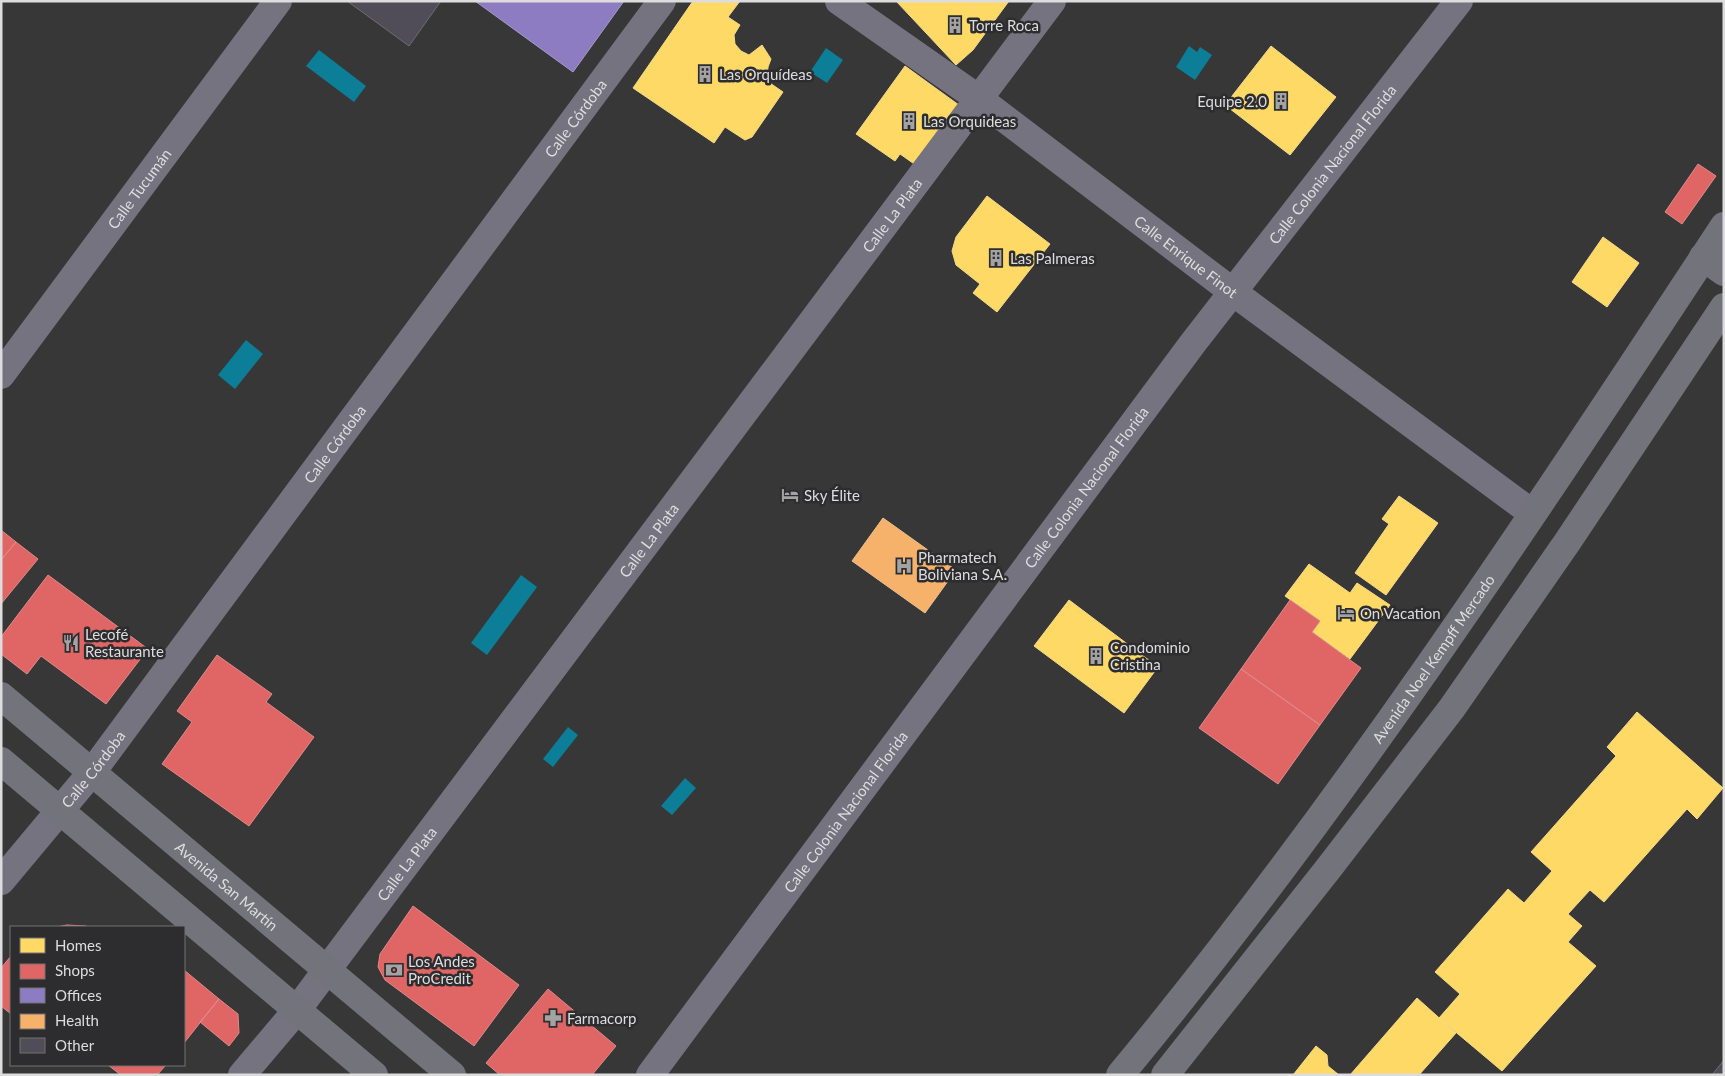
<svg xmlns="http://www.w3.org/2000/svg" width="1725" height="1076" viewBox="0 0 1725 1076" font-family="Lato,sans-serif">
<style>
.water{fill:#0c7e97}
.homes{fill:#ffd966;stroke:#f5da8a}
.shops{fill:#e06666;stroke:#df8a8a}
.offices{fill:#8e7cc3;stroke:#a699cb}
.health{fill:#f6b26b;stroke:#eebf8e}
.building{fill:#504d59;stroke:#6d6d6e}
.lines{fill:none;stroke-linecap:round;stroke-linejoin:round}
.minor{stroke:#767380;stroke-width:28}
.major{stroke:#73737b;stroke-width:28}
.labels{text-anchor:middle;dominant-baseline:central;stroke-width:5;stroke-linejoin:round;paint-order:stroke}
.poi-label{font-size:15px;fill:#ddddde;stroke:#2d2c2e;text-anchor:start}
.street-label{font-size:15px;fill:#ddddde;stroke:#2d2c2e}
</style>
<rect width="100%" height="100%" fill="#373737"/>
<path class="water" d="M1189 46 1197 52 1200 47 1212 55 1195 80 1176 67Z
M826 48 843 60 827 83 810 72Z
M319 50 366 86 354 102 306 66Z
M246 340 263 354 235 389 218 375Z
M521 575 537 587 487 655 471 643Z
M568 727 578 735 553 767 543 759Z
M685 778 696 788 672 815 661 806Z"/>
<path class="homes" d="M693 1H740L728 17 740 25 734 35 735 44 741 51 749 55 762 45 771 59 768 67 767 81 783 92 752 137 745 140 725 127 714 143 633 88Z
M896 1H1009L973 50 956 65Z
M1271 46 1336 97 1290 155 1225 105Z
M905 66 963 108 920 168 900 154 895 161 856 134Z
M987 196 1050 244 997 312 973 293 980 284 956 265 952 251 956 237Z
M1603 237 1639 263 1607 307 1572 282Z
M1399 496 1438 523 1386 595 1355 573 1389 524 1382 519Z
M1309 564 1350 593 1357 583 1390 605 1350 659 1312 632 1320 621 1285 596Z
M1069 600 1158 667 1124 713 1034 646Z
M1637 712 1723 788 1697 819 1687 809 1604 902 1590 890 1568 914 1582 926 1568 942 1596 966 1502 1071 1439 1018 1460 994 1435 972 1508 889 1524 903 1552 871 1531 852 1616 756 1607 747Z
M1417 998 1456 1033 1419 1075H1350Z
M1316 1046 1327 1055 1328 1066 1339 1075H1293Z"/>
<path class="shops" d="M1698 164 1716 176 1682 224 1665 212Z
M1 530 16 542 1 560Z
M16 542 38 559 1 604V560Z
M48 575 148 649 106 704 41 656 27 674 1 654V637Z
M1290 600 1320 621 1312 632 1361 668 1320 725 1241 669Z
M217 655 272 694 266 702 314 737 249 826 162 764 192 722 177 711Z
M1241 669 1320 725 1278 784 1199 728Z
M413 906 519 985 474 1046 385 980 378 967 380 954Z
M67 925 86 926 88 927H56Z
M11 956V1014L1 1006V968Z
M184 970 219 999 184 1043Z
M548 989 616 1046 592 1075H500L486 1063Z
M219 999 238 1014 239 1033 229 1046 200 1022Z
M108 1065H166L157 1075H121Z"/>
<path class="offices" d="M475 1H624L573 72Z"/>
<path class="health" d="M883 518 956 570 925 613 852 561Z"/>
<path class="building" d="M347 1H441L409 46Z
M1724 1060V1075H1712Z"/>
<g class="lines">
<g class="minor">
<path id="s1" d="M839 1 979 99 1233 292 1532 513"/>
<path id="s2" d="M1 375 278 1"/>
<path id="s3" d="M1 881 92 772 662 1"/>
<path id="s4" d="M242 1075 297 1010 1052 1"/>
<path id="s5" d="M650 1075 1193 343 1459 1"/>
</g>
<g class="major">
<path d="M1703 257 1724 272"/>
<path id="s6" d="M1 696 452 1075"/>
<path d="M1 761 374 1075"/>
<path id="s7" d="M1120 1075C1342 807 1533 516 1724 226"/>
<path d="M1165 1075 1328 869 1452 708 1568 541 1724 307"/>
</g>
</g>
<defs>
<g id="building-bare" transform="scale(1.35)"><path d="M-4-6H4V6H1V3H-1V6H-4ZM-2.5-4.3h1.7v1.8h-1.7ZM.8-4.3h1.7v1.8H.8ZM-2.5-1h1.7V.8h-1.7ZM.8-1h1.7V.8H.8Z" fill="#a3a3a4" stroke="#2d2c2e" stroke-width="2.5" paint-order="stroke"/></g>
<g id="hotel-bare" transform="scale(1.35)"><path d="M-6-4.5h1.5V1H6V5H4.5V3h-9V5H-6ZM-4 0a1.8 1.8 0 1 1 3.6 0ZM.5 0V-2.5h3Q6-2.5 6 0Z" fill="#a3a3a4" stroke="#2d2c2e" stroke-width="2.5" paint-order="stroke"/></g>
<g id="hospital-bare" transform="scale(1.35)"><path d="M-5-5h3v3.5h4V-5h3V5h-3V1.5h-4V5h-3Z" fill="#a3a3a4" stroke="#2d2c2e" stroke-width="2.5" paint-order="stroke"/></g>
<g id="restaurant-bare" transform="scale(1.35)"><path d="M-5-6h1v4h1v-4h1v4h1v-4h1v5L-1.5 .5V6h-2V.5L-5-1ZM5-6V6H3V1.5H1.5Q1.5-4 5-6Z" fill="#a3a3a4" stroke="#2d2c2e" stroke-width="2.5" paint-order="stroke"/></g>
<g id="bank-bare" transform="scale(1.35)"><path d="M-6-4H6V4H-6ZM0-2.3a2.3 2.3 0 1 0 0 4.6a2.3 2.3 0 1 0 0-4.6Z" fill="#a3a3a4" stroke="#2d2c2e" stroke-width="2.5" paint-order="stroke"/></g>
<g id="pharmacy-bare" transform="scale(1.35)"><path d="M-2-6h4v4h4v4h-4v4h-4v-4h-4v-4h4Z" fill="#a3a3a4" stroke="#2d2c2e" stroke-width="2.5" paint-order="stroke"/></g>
</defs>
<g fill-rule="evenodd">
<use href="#building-bare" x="955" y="25"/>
<use href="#building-bare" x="705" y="74"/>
<use href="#building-bare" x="1281" y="101"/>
<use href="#building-bare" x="909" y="121"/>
<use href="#building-bare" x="996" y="258"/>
<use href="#hotel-bare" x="790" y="495"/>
<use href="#hospital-bare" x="904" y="566"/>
<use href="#hotel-bare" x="1346" y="613"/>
<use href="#restaurant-bare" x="71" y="643"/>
<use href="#building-bare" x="1096" y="656"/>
<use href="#bank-bare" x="394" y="970"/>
<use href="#pharmacy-bare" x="553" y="1018"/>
</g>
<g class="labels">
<g class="poi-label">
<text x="969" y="25">Torre Roca</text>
<text x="719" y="74">Las Orquídeas</text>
<text x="1267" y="101" text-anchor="end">Equipe 2.0</text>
<text x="923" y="121">Las Orquideas</text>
<text x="1010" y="258">Las Palmeras</text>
<text x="804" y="495">Sky Élite</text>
<text x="918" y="557">Pharmatech<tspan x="918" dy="17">Boliviana S.A.</tspan></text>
<text x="1360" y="613">On Vacation</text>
<text x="85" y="634">Lecofé<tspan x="85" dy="17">Restaurante</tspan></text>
<text x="1110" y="647">Condominio<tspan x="1110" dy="17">Cristina</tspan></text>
<text x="408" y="961">Los Andes<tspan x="408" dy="17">ProCredit</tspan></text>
<text x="567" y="1018">Farmacorp</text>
</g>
<g class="street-label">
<text stroke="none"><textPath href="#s3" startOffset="955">Calle Córdoba</textPath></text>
<text stroke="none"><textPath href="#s5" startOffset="1138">Calle Colonia Nacional Florida</textPath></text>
<text stroke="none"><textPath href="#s2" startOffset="232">Calle Tucumán</textPath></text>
<text stroke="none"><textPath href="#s4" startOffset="1078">Calle La Plata</textPath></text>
<text stroke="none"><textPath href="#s1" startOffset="431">Calle Enrique Finot</textPath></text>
<text stroke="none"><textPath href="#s3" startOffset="550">Calle Córdoba</textPath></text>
<text stroke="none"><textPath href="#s5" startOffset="732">Calle Colonia Nacional Florida</textPath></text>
<text stroke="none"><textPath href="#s4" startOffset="672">Calle La Plata</textPath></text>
<text stroke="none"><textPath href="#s7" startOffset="521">Avenida Noel Kempff Mercado</textPath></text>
<text stroke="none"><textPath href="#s3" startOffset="145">Calle Córdoba</textPath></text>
<text stroke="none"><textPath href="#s5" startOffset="328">Calle Colonia Nacional Florida</textPath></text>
<text stroke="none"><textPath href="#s4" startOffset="268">Calle La Plata</textPath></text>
<text stroke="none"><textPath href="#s6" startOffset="295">Avenida San Martín</textPath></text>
</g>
</g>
<rect width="1725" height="1076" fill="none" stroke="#ddddde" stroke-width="5"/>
<rect x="10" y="926" width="175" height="140" fill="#2d2c2e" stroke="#737374"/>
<rect x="20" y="938" width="25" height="15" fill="#ffd966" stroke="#737374"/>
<text x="55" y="951" font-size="15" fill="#ddddde">Homes</text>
<rect x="20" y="964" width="25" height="15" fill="#e06666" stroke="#737374"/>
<text x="55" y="976" font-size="15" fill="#ddddde">Shops</text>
<rect x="20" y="988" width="25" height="15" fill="#8e7cc3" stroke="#737374"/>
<text x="55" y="1001" font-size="15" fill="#ddddde">Offices</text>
<rect x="20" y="1014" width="25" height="15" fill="#f6b26b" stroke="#737374"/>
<text x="55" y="1026" font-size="15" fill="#ddddde">Health</text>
<rect x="20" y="1038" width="25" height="15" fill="#504d59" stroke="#737374"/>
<text x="55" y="1051" font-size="15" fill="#ddddde">Other</text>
</svg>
